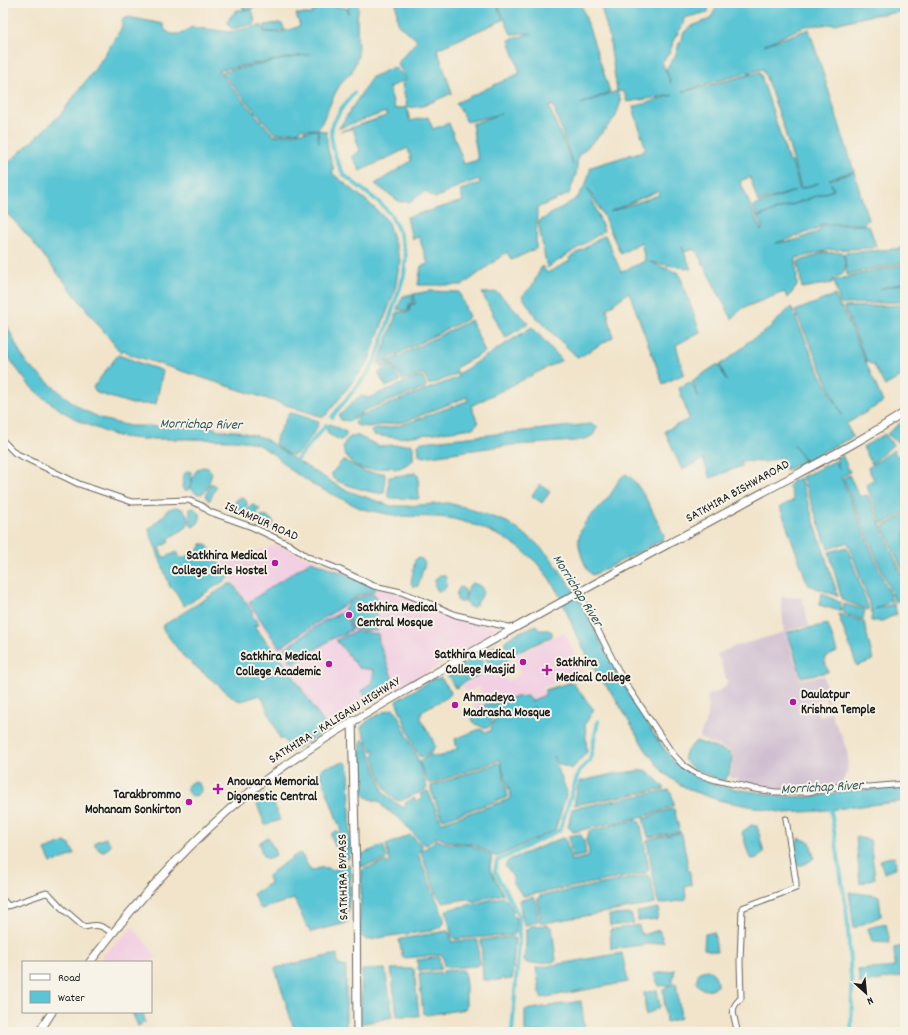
<svg xmlns="http://www.w3.org/2000/svg" width="908" height="1035" viewBox="0 0 908 1035" font-family="Dekko,sans-serif">
<style>
.built{fill:#f2cfe2;fill-rule:evenodd}
.industrial{fill:#cfbdd0;fill-rule:evenodd}
.water{fill:#5ac5d4;stroke:#3b7078;fill-rule:evenodd}
.lines{fill:none;stroke-linecap:round;stroke-linejoin:round}
.canal{stroke:#5ac5d4;stroke-width:4}
.minor-casing{stroke:#676259;stroke-width:7}
.highway-casing{stroke:#676259;stroke-width:9}
.minor{stroke:#fff;stroke-width:5}
.highway{stroke:#fff;stroke-width:7}
.poi-dot{fill:#b5179e;stroke:#f7f3e8;stroke-width:1.5}
.labels{text-anchor:middle;dominant-baseline:central;stroke-width:4;stroke-linejoin:round;paint-order:stroke}
.street-label{font-size:13px;fill:#1c1c1c;stroke:#f7f3e8}
.poi-label{font-size:13px;font-weight:bold;fill:#1c1c1c;stroke:#f7f3e8;text-anchor:start}
.water-label{font-size:14px;font-style:italic;fill:#32575c;stroke:#f7f3e8}
</style>
<rect width="100%" height="100%" fill="#f7f3e8"/>
<filter id="ink" filterUnits="userSpaceOnUse"><feTurbulence type="fractalNoise" baseFrequency=".025" numOctaves="2"/><feDisplacementMap in="SourceGraphic" scale="8" xChannelSelector="R" yChannelSelector="G"/><feConvolveMatrix kernelMatrix="1 2 1 2 8 2 1 2 1" color-interpolation-filters="sRGB"/></filter>
<filter id="wash" filterUnits="userSpaceOnUse"><feTurbulence type="fractalNoise" baseFrequency=".012" numOctaves="4" result="noise"/><feDisplacementMap in="SourceGraphic" scale="16" xChannelSelector="R" yChannelSelector="G"/><feGaussianBlur stdDeviation="0.9" result="paint"/><feColorMatrix in="noise" values="0 0 0 0 0 0 0 0 0 0 0 0 0 0 0 0 0 1.4 0 .05"/><feComposite in="paint" operator="in"/></filter>
<g filter="url(#wash)">
<rect width="100%" height="100%" fill="#f1e4ca"/>
<path class="built" d="M277 545 425 605 457 616 503 629 328 728 221 563Z
M565 633 575 655 582 672 551 685 542 687 545 695 532 700 529 694 506 698 491 704 489 702 476 709 462 685 509 662 516 656 552 637ZM517 667 520 674 513 679 506 681 503 675ZM479 686 482 692 469 698 466 692Z
M133 927 157 957 151 962H104L102 956Z"/>
<path class="industrial" d="M781 597 802 598 809 626 788 630 790 646 800 679 824 676 827 696 833 719 843 739 848 756 847 772 841 784 798 790 762 788 737 783 738 779 730 778 733 758 732 752 699 738 708 716 707 698 708 695 717 692 725 687 727 682 720 660 717 655 719 653 733 647 784 632ZM824 697 831 712 819 717 813 702Z"/>
<path class="water" d="M242 3H257L254 7 249 10H252L253 12 255 24 232 29 230 27 228 22 230 17 237 10H249L243 9Z
M347 3H359L357 19 358 56 351 74C336 81 328 115 318 129L304 130 303 128H301L300 131 275 134 221 72 310 54 220 70 218 71 274 136 317 130 319 143 318 130 326 131 328 150 334 170 332 173 368 202 387 220 400 260 395 290 368 362 327 414 323 417 129 354 124 350 121 353 28 236 3 209V168L60 115 98 65 121 29 123 19 129 17 163 24 165 30 171 34H181L192 27 230 32 259 26H262L264 32 280 33 300 26 296 14H313L312 11 331 4 335 6 347 8 348 14 349 4Z
M396 3H452L453 6 459 3H496L503 20 437 49 452 93 423 106 407 108 410 121 428 117 433 129 449 123 464 164 478 160 472 124 501 114 467 122 456 103 520 73 509 40 532 33 511 34 497 3H581L610 92 581 104 617 91 609 36 600 3H709L708 12 684 18 683 25 674 39 670 52 662 62 671 83 666 69 675 57 679 44 684 32 692 26 710 19 719 3H899L902 12 873 15 835 24 805 26 764 45 809 29 854 171 829 179 830 180 854 172 868 220 864 224H821L818 229 776 243 796 240 820 231V226L823 225H866L870 228 876 246 872 248 829 250 799 258 796 257 797 286 788 298 784 292 743 308 732 319 695 249 684 252 682 247 691 269 649 262 679 273 700 332 676 345 684 374 663 384 629 292 607 309 613 337 578 358 535 316 522 296 532 286 542 266 547 273 570 261 569 258 605 235 621 272 645 261 641 242 621 254 603 215 588 188 604 231 547 268 538 222 577 198 586 184 591 167 646 150 633 107 673 95 627 102 624 92 617 91 621 101 616 116 604 131 578 156 576 174 569 194 537 208 536 249 511 260 507 252 463 285H418L421 266 428 264 419 237 412 239 407 217 463 201 460 190 480 183 479 179 458 187 435 198 425 191 412 201 400 202 375 184 411 161 408 148 360 171 352 156 360 151 353 129 341 131 386 116V112L339 128 372 77 394 67 406 78 397 63 417 41 415 38 398 25ZM763 69 783 125 801 188 819 183 800 189 792 162H789L760 72 682 92 705 84ZM406 80 402 84 407 107 395 109 389 87ZM553 105 573 165 549 107ZM750 177 758 202 795 191 753 206 757 217 833 190 831 183 834 190 758 217V219L762 228 761 231 740 181ZM658 191 659 195 609 212Z
M279 23 282 24 285 30 275 32 264 31 265 25Z
M905 248V262L847 275 844 253Z
M842 252C845 257 846 269 843 274L834 278 832 283 802 288 798 262 823 253Z
M905 264V282L879 289 905 283V302L845 304 841 305 840 304 834 280Z
M429 291 459 292 469 317 467 319 378 364 397 312H409L410 305 415 304 414 294Z
M497 292 529 323 505 338 482 293Z
M413 294V304H409L408 311 397 309 403 296Z
M835 295 840 308 842 307 883 402 846 424 853 437 805 461 794 444 804 461 786 470 781 457 765 462 740 461 742 466 710 478 703 459 682 470 665 431 689 419 679 388 690 382 699 397 692 381 718 364 727 381 720 365 746 345 745 344 766 331 791 307 817 367 842 415 795 311Z
M905 305V374L885 386 873 364H870L868 362H867L844 307Z
M3 317 20 353 29 366 63 395 83 410 105 420 130 426 212 427 217 430 237 431 264 438 291 457 343 489 391 506H406L448 503 464 507 507 522 534 541 550 557 573 589 620 678 653 733 673 761 697 778 723 787 782 796 808 797 848 791 905 787V801L818 811 785 813 718 800 695 792 679 784 663 772 645 749 614 696 598 676 576 634 560 596 549 578 536 562 520 548 502 537 478 526 454 519 439 517 398 516 362 509 315 486 291 470 276 456 261 446 251 442 235 440 187 439H142L122 437 110 434 79 421 62 411 41 396 29 385 14 365 3 349Z
M471 320 485 352 457 367 456 369 458 374 532 327 562 360 471 406 478 423 473 428 398 438 373 435 371 431 373 430 402 425 467 401H468L467 397 404 422 368 427 359 426 355 424V421L360 415 459 377 457 374 429 385 424 374H421L403 381 393 364H388L384 367H381V365Z
M118 355 163 371 156 404H132L97 393 93 387Z
M392 365 400 381 386 387 379 375V372Z
M422 376 426 385 425 388 365 410 350 421 341 420 339 416 357 398 362 396 368 398 418 377Z
M289 413H292L318 421 319 423C317 429 301 453 294 455 288 456 279 447 275 444L277 436Z
M903 421 905 425V439L898 442 888 435V433Z
M330 424 346 432C347 436 344 439 340 440L328 434 326 427Z
M590 424 596 426 597 428 593 435 588 438 575 441 502 446 423 457 419 455 418 444 422 442Z
M885 434 893 445 872 464 863 447Z
M352 436H358L379 446 411 444 413 447V460C407 464 401 469 394 469L392 467C385 467 370 471 364 469 349 465 333 446 352 436Z
M894 450 897 457 905 453V473L902 469 905 475V513L882 524 866 484 874 480 868 468Z
M842 455 850 472 841 477 892 601 875 609 894 604 897 614 882 621H871L872 611 848 542 828 549 802 477 835 461 839 469 836 458Z
M342 461H345L366 472 384 473 385 475 384 493C377 495 340 484 334 479 332 477 332 476 332 473Z
M203 467 208 468 212 473C210 479 207 495 199 494 195 493 193 492 191 488 193 479 193 469 203 467Z
M189 471 191 472C192 478 192 485 188 490H184L182 488C183 482 182 472 189 471Z
M415 473 418 475 419 498 417 499 390 498 388 496 389 477Z
M626 474C639 480 658 522 664 535L662 540 651 546 593 575C587 572 586 566 583 560 569 525 593 518 611 494 616 486 618 478 626 474Z
M849 475 860 497 868 495 905 583V597L895 602 843 478Z
M800 478 838 596 808 585 780 507 794 500 789 487 792 481Z
M210 484H214L216 487 210 500H208L206 496Z
M540 484 550 492 542 503 532 496Z
M235 504a6 6 0 1 1 12 0a6 6 0 1 1-12 0Z
M252 504 260 509 255 517 251 519 245 515 246 512Z
M175 507C187 508 190 518 187 527L169 538V542L159 548 163 557H166L177 552 181 559 201 548V544H206L229 578 184 606 174 589 170 587 149 530 150 528 166 513 167 510Z
M194 508 200 515C201 520 197 526 192 527L190 523V509Z
M905 515V577L883 526Z
M261 516C267 517 271 517 274 523L271 528 260 525 257 519Z
M847 547 869 610 842 600 829 552Z
M417 558 422 559 425 563 418 586 414 587 411 583 415 560Z
M311 561 372 584 376 589 373 592 359 595 282 646 279 647 250 604V601Z
M441 575 445 576C448 583 448 591 438 591 433 585 433 578 441 575Z
M472 583C490 587 482 597 474 607H470L466 604C465 599 468 585 472 583Z
M229 584H233L252 611V615L259 625 254 626 288 668 327 728 326 731 291 752 288 753 283 750 288 746 284 739H280L261 695 241 701 235 699 183 656 162 628 164 625Z
M460 587 464 589 466 593 464 601 461 603C455 600 455 593 460 587Z
M822 593 841 603 840 611 819 605Z
M374 594 376 596 377 631 353 629 344 609C350 599 364 595 374 594Z
M844 604 865 610 863 620 842 613Z
M343 612 351 628V631L346 632V634L335 637 294 663 290 661 284 651V649L324 621Z
M838 614 864 622 873 660 857 666Z
M828 624 837 652 824 658 828 672 801 677 788 632Z
M536 625 539 630H548L552 632V636L521 651 510 654 505 646V641L515 634Z
M357 631 378 634 379 642 392 677 391 685 370 697H367L362 691 372 682 374 670 359 668 336 640Z
M496 644 500 645 509 660 495 667 492 666 481 653 494 646Z
M475 658C481 658 486 663 490 668L489 670 464 682 459 687 455 688 448 676 449 672Z
M441 678 450 690 451 694C445 702 418 707 421 718 422 723 426 727 428 731 431 736 433 741 435 746L430 754 420 757 416 751 396 701 433 679Z
M572 682 594 710 585 724 587 752 572 769 558 764 553 756 567 792 555 830 497 857 473 844 445 841 438 837 434 838 427 845 422 843 400 819 384 808 379 801C370 800 364 797 360 788L361 743 363 739 366 741 384 793 393 801 404 808 406 805 405 803 414 798 417 802 422 799 420 794 428 791 441 821 443 822 510 799 511 797 500 760 430 784 427 781 419 761 431 755C439 760 450 752 457 749L455 739 480 729 486 732 490 731 495 718 537 716 533 706 534 711 531 714 489 716 483 712 480 708 488 703 492 705 507 698 527 696 531 701 545 695V690Z
M392 709 396 711 417 757 427 788 425 790 400 801C384 799 378 767 373 755L375 753 374 750 372 751 361 728C364 721 384 711 392 709Z
M477 710 492 719C491 726 489 730 482 727 479 725 475 725 473 721 472 720 471 716 471 715Z
M696 741 730 753 732 757 729 774 725 780H721C708 775 692 771 684 759V754Z
M345 762 347 764 349 770 351 852 349 854V858L342 862 331 836 332 833 336 831 339 832 348 851 320 772 322 768Z
M498 763 501 764 508 797 444 819 442 818 431 790V786Z
M645 770 649 772 664 787V789L574 805 578 785 581 781 613 774Z
M187 789a7 7 0 1 1 14 0a7 7 0 1 1-14 0Z
M669 790 671 792 674 804 673 806C642 820 607 823 574 832H573L568 827 572 809 575 808Z
M270 793 280 820 265 825 255 799 256 796H262Z
M671 809H674L680 832 648 837 643 819Z
M636 820 639 821 641 826 649 870 646 873 524 896 522 895 513 882V877L505 866 508 861 511 859 562 838 566 839V840L571 861 588 857 589 852 586 839 588 836 589 831Z
M751 825 757 826 764 853 757 858 752 859 749 856 742 832Z
M681 833 682 835 688 866 687 868 690 872 691 885 685 887 686 899 685 900 659 904 657 898 647 841 649 839Z
M580 834 584 840 586 855 572 858 569 836Z
M410 835 422 845V848L419 850 418 854 444 918V923L442 926 431 931 390 936 368 940 359 935V932L362 870 386 861 387 864 390 862 386 845Z
M268 837 274 849 276 855 268 859 263 856 259 843Z
M856 837 870 840 875 878 860 884Z
M106 838 110 843V847L104 851H100L95 845V842Z
M799 838 810 842 814 858C809 862 804 866 797 865 790 853 793 849 799 838Z
M436 839 444 843 471 845 492 856 490 867 491 871 503 894 475 901H472L467 899 443 903 436 893 421 853V851L429 846Z
M65 842 70 845 74 853 73 855 61 860 51 863 45 850Z
M383 845 387 858 382 861 360 867V855Z
M299 853 302 855 311 871 323 867 334 870 346 864 349 865 351 873 347 923 311 932 308 929 294 899 261 909 260 908 253 894 270 883 268 876 272 872Z
M895 856 896 868 884 873 880 860Z
M649 875 651 879 655 903 654 904 544 923 540 922 538 898 540 896Z
M849 892 879 896 881 916 854 928Z
M503 897 506 899 514 912 512 914 514 917H516V933L514 935 455 939 452 937 446 910Z
M532 897 536 900 538 921 533 923 525 925 523 921 519 901Z
M659 908 657 919 638 921 637 912Z
M631 914 634 923 610 926 609 915Z
M886 924 890 943 872 942 868 928Z
M547 925 552 928 556 960 553 962 531 964 525 962 524 960 526 944V929L532 926Z
M638 925 642 935 659 930 664 942 611 949 610 930Z
M447 931 449 932 452 942 457 941 478 940 479 964 476 966 448 968 444 967 443 957 441 955 403 958 399 940 401 939Z
M714 932 717 952 704 949 705 934Z
M512 937 515 939 512 979 504 980V978H502L501 980H483L481 940Z
M905 946V966L901 967 902 976 860 984 858 970 895 967 894 948Z
M622 953 628 982 541 998 536 968Z
M337 954 338 965 346 967V1027L314 1032H295L275 968Z
M439 957 441 969 420 971 418 969 417 960Z
M385 969 393 1017 360 1024 362 970Z
M391 969H414L419 1016H397Z
M675 970 672 984 676 983 681 1018 666 1022 663 989 671 985 659 986 654 974Z
M707 970C715 972 717 978 717 986 709 991 701 992 696 982L699 972Z
M443 971 462 970 464 971 466 985V1009L426 1015 423 1013 419 974 440 972V974L444 973Z
M657 990 660 1007 646 1015 644 993Z
M581 1001 585 1032H525V1010Z
M132 1012H143L145 1022 138 1026Z"/>
<g class="lines">
<path class="canal" d="M332 417 368 373 376 359 404 275 406 256 400 234 391 215 380 203 344 175 337 161 333 148 331 134 332 126 341 109 354 93
M294 463 326 425
M830 804 847 915 852 993 851 1032
M512 1032 519 943V916L495 872 497 861 560 830 579 771 590 760 598 721"/>
</g>
</g>
<g filter="url(#ink)">
<g class="lines">
<g class="minor-casing">
<path id="minor" d="M3 441 15 453 79 484 132 502 188 500 202 506 210 512 252 527 288 544 308 557 338 569 374 586 401 592 421 600 456 615 513 628
M583 590 582 599 623 680 672 753 683 765 697 774 716 780 755 789 776 792H808L841 786 869 787 905 784
M3 900 8 906 46 893 49 894 62 908 84 927C98 924 101 925 112 933
M737 1032C736 1016 727 1011 741 998L740 962 742 908 796 888V882L786 819"/>
</g>
<g class="highway-casing">
<path id="highway" d="M352 721 356 872 357 1032
M90 962C136 902 191 840 250 792 302 750 360 717 417 684 523 621 632 564 740 505 795 474 853 447 905 412
M39 1032 52 1012"/>
</g>
<use href="#minor" class="minor"/>
<use href="#highway" class="highway"/>
</g>
</g>
<g class="poi-dot">
<circle cx="275" cy="563" r="4"/>
<circle cx="349" cy="615" r="4"/>
<circle cx="523" cy="662" r="4"/>
<circle cx="329" cy="664" r="4"/>
<path d="M545 664h4v4h4v4h-4v4h-4v-4h-4v-4h4z"/>
<circle cx="793" cy="702" r="4"/>
<circle cx="455" cy="705" r="4"/>
<path d="M216 783h4v4h4v4h-4v4h-4v-4h-4v-4h4z"/>
<circle cx="189" cy="802" r="4"/>
</g>
<g class="labels">
<g class="street-label">
<text transform="translate(738 492) rotate(-29)">SATKHIRA BISHWAROAD</text>
<text transform="translate(261 522) rotate(24)">ISLAMPUR ROAD</text>
<text transform="translate(335 721) rotate(-32)">SATKHIRA - KALIGANJ HIGHWAY</text>
<text transform="translate(344 877) rotate(-91)">SATKHIRA BYPASS</text>
</g>
<g class="poi-label">
<text x="267" y="556" text-anchor="end">Satkhira Medical<tspan x="267" dy="15">College Girls Hostel</tspan></text>
<text x="357" y="608">Satkhira Medical<tspan x="357" dy="15">Central Mosque</tspan></text>
<text x="515" y="655" text-anchor="end">Satkhira Medical<tspan x="515" dy="15">College Masjid</tspan></text>
<text x="321" y="657" text-anchor="end">Satkhira Medical<tspan x="321" dy="15">College Academic</tspan></text>
<text x="556" y="663">Satkhira<tspan x="556" dy="15">Medical College</tspan></text>
<text x="801" y="695">Daulatpur<tspan x="801" dy="15">Krishna Temple</tspan></text>
<text x="463" y="698">Ahmadeya<tspan x="463" dy="15">Madrasha Mosque</tspan></text>
<text x="227" y="782">Anowara Memorial<tspan x="227" dy="15">Digonestic Central</tspan></text>
<text x="181" y="795" text-anchor="end">Tarakbrommo<tspan x="181" dy="15">Mohanam Sonkirton</tspan></text>
</g>
<g class="water-label">
<text transform="translate(201 425) rotate(1)">Morrichap River</text>
<text transform="translate(577 591) rotate(58)">Morrichap River</text>
<text transform="translate(822 788) rotate(-3)">Morrichap River</text>
</g>
</g>
<rect width="908" height="1035" fill="none" stroke="#f7f3e8" stroke-width="16"/>
<rect x="22" y="961" width="130" height="52" fill="#f7f3e8" stroke="#9f9d96"/>
<rect x="30" y="974" width="20" height="6" fill="#ffffff" stroke="#9f9d96"/>
<text x="58" y="981" font-size="12" fill="#1c1c1c">Road</text>
<rect x="30" y="991" width="20" height="12" fill="#5ac5d4" stroke="#9f9d96"/>
<text x="58" y="1001" font-size="12" fill="#1c1c1c">Water</text>
<g transform="translate(866 993) rotate(153)" stroke="#f7f3e8" stroke-width="3" paint-order="stroke">
<path d="M0-3L7 15L0 10L-7 15Z" fill="#1c1c1c"/>
<text y="-6" font-size="11" font-weight="bold" text-anchor="middle" fill="#1c1c1c">N</text>
</g>
</svg>
